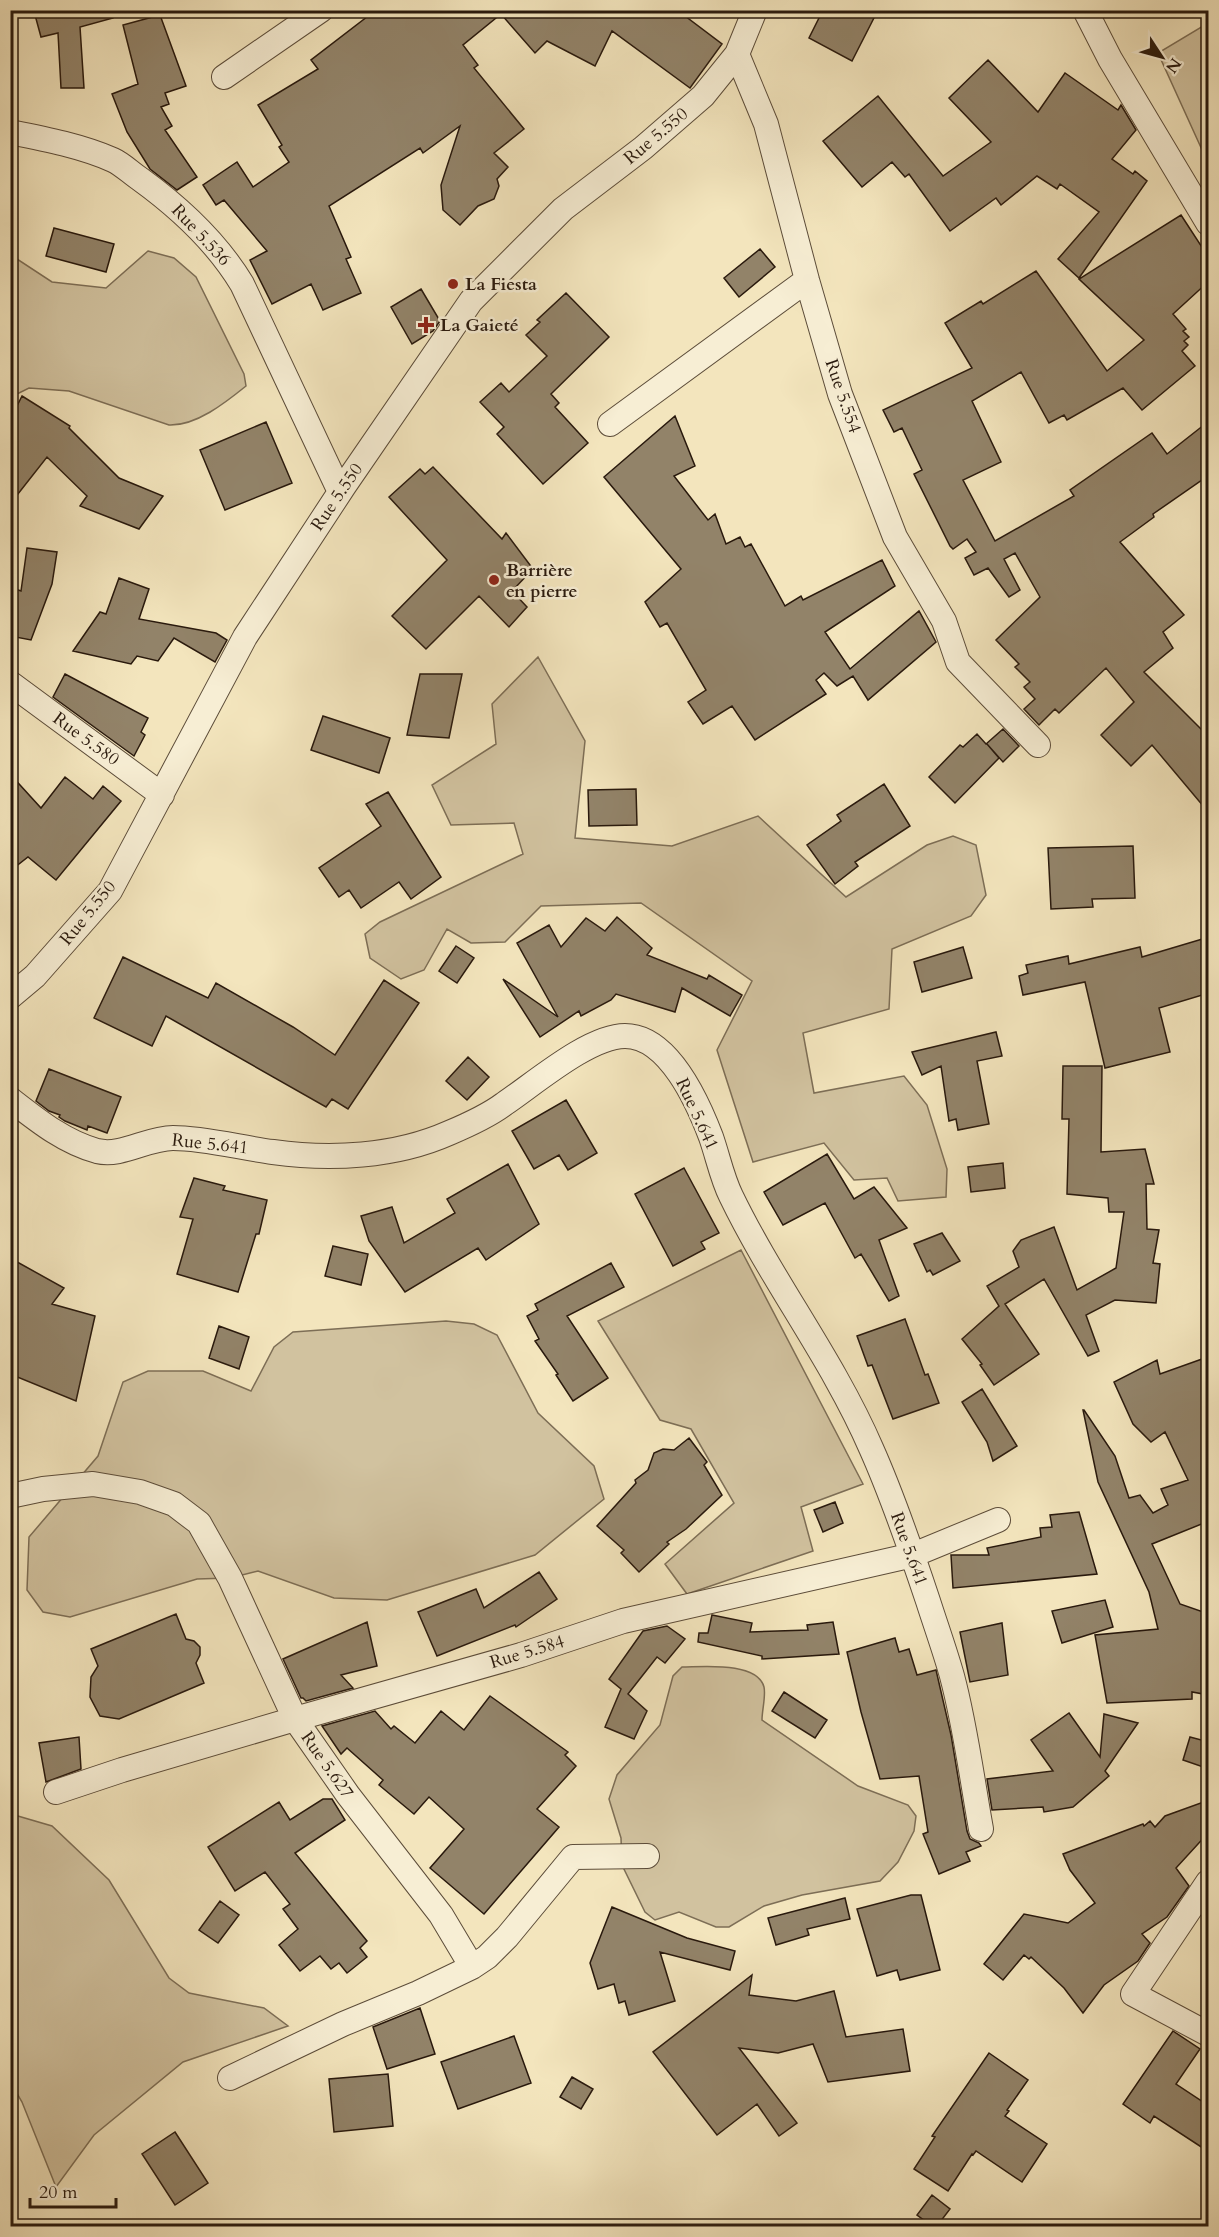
<svg xmlns="http://www.w3.org/2000/svg" width="1219" height="2237" viewBox="0 0 1219 2237" font-family="Cardo,serif">
<style>
.green{fill:#d1c29f;stroke:#7d6e56;stroke-width:1.5}
.building{fill:#928369;stroke:#29190d;stroke-width:1.5}
.lines{fill:none;stroke-linecap:round;stroke-linejoin:round}
.street-casing{stroke:#5c4c39;stroke-width:26}
.street{stroke:#f7eed4;stroke-width:24}
.poi-dot{fill:#8f2418;stroke:#f7eed4;stroke-width:2}
.labels{text-anchor:middle;dominant-baseline:central;stroke-width:5;stroke-linejoin:round;paint-order:stroke}
.street-label{font-size:18px;fill:#29190d;stroke:#f7eed4}
.poi-label{font-size:18px;font-weight:bold;fill:#29190d;stroke:#f7eed4;text-anchor:start}
</style>
<rect width="100%" height="100%" fill="#f3e5bd"/>
<filter id="stains"><feTurbulence type="fractalNoise" baseFrequency=".00333" numOctaves="4"/><feColorMatrix values="0 0 0 0 .2 0 0 0 0 .09 0 0 0 0 .02 0 0 0 .5 -.17"/></filter>
<radialGradient id="worn" r=".72"><stop offset=".6" stop-color="#630" stop-opacity="0"/><stop offset="1" stop-color="#630" stop-opacity=".3"/></radialGradient>
<path class="green" d="M1208 23V163L1158 53Z
M148 251 174 258 196 277 244 374 246 386C225 403 196 426 169 425L69 391 29 388 11 397V255L52 282 106 288Z
M538 657 585 741 575 838 672 846 758 816 846 897 927 845 953 836 976 845 986 895 971 916 892 949 889 1009 803 1033 814 1093 904 1076 927 1105 947 1169 946 1197 898 1201 887 1178 854 1180 824 1143 753 1162 717 1050 752 981 641 903 541 906 505 942 471 943 447 929 424 970 401 979 370 958 365 934 380 922 523 854 514 823 451 825 432 785 496 744 492 704Z
M741 1250 863 1484 801 1507 813 1551 687 1594 665 1564 734 1503 691 1429 660 1420 598 1321Z
M446 1321 474 1324 497 1335 538 1413 594 1466 604 1499 535 1555 387 1600 334 1598 258 1571 230 1578 197 1579 70 1617 43 1612 27 1590 29 1537 98 1456 123 1382 148 1371H203L251 1391 274 1347 293 1332Z
M682 1667C702 1667 757 1661 764 1687 766 1696 762 1710 762 1720L858 1786 908 1805 916 1816 914 1831 898 1862 880 1881 802 1895 764 1906 729 1927H716L679 1912 655 1920 645 1912 622 1865 621 1838 609 1799 617 1775 660 1725 673 1676Z
M11 1814 52 1826 109 1880 169 1978 189 1993 264 2008 288 2026 183 2062 94 2135 56 2187 22 2102 11 2083Z"/>
<path class="building" d="M51 10H112L113 18 80 27 84 88H61L58 33 41 37 35 15Z
M376 10H677L722 44 690 88 612 31 595 66 547 41 535 53 501 14 463 45 478 65 474 68 524 129 494 153 508 167 497 179 499 186 494 199 478 206 460 225 443 210 441 185 460 126 423 153 420 148 329 206 351 257 346 259 361 293 323 310 311 284 272 304 250 260 267 251 224 200 216 205 203 185 237 162 253 187 289 162 279 147 282 145 258 105 318 69 311 60Z
M823 10H878L852 61 809 38Z
M160 15 186 86 165 93 169 104 161 107 172 126 165 130 197 177 177 190 150 169 127 132 112 94 138 84 123 25Z
M988 60 1038 112 1065 73 1118 110 1121 105 1136 130 1112 159 1133 174 1135 171 1147 181 1079 278 1058 259 1099 212 1060 184 1057 189 1037 176 1001 205 996 198 950 231 909 174 905 177 892 162 862 187 823 141 878 96 943 176 991 142 949 98Z
M1181 215 1209 258V281L1173 314 1186 329 1183 331 1189 337 1184 341 1188 345 1182 351 1195 366 1142 410 1123 388 1067 420 1064 415 1049 423 1021 372 972 401 1001 462 963 480 995 541 1074 496 1070 490 1152 433 1167 454 1209 421V475L1153 514 1154 517 1120 542 1184 615 1163 632 1173 648 1144 672 1209 737V813L1152 745 1131 766 1101 735 1134 702 1106 668 1059 713 1055 709 1039 725 1024 709 1035 699 1024 687 1030 682 1015 667 1019 664 996 640 1040 597 1015 553 1004 559 1020 590 1009 597 988 568 974 575 965 558 976 552 967 539 953 549 950 546 914 474 922 470 902 428 894 432 883 410 972 368 945 323 981 301 983 304 1036 271 1107 371 1144 340 1079 279Z
M54 228 114 244 106 272 46 256Z
M760 249 775 267 739 297 724 278Z
M421 289 440 321 433 331 412 344 391 307Z
M566 293 609 337 551 394 559 403 555 407 588 443 543 484 497 434 504 427 480 402 501 383 509 392 547 356 526 335 540 322 537 320Z
M22 396 70 426 69 428 119 478 163 496 139 529 80 506 87 496 47 457 10 504V420Z
M675 416 695 466 674 476 708 520 715 514 726 544 740 537 745 547 751 544 785 606 801 596 803 600 882 560 895 586 825 632 850 669 919 611 936 642 868 700 853 676 837 686 824 673 816 680 826 694 755 740 732 706 703 724 688 702 706 690 667 623 660 627 645 602 681 569 604 477Z
M266 422 292 483 225 510 200 450Z
M433 467 502 539 506 533 533 569 512 591 527 607 509 627 479 596 426 649 392 616 447 560 389 497 420 469 425 474Z
M27 548 57 552 52 584 31 640 10 636V587L21 591Z
M119 578 149 589 139 619 216 633 227 640 215 662 174 638 158 661 137 656 131 664 73 651 100 612 106 614Z
M65 674 148 718 141 732 145 735 134 756 53 697Z
M420 674H462L449 738 407 735Z
M323 716 390 738 379 773 311 750Z
M1003 729 1019 746 1003 762 987 744 999 758 955 803 929 777 960 745 963 747 977 734 986 744Z
M10 774 41 808 65 777 93 799 103 786 121 801 56 880 28 857 10 871Z
M884 784 910 826 855 862 858 866 835 884 807 845 841 821 837 815Z
M636 789 637 825 589 826 588 790Z
M388 792 441 877 411 899 399 882 361 908 349 890 339 897 319 868 381 826 366 804Z
M1133 846 1135 898 1092 899 1093 907 1051 909 1048 848Z
M617 917 652 948 647 955 707 979 709 975 742 995 730 1016 682 988 675 1012 616 994 611 1000 581 1016 579 1011 540 1037 503 979 558 1017 517 943 549 925 561 947 586 918 605 931Z
M1209 937V993L1159 1008 1170 1052 1105 1068 1085 982 1023 995 1019 976 1028 973 1026 965 1068 956 1069 964 1140 947 1142 957Z
M456 946 474 958 457 983 439 971Z
M963 947 972 978 922 992 914 962Z
M123 957 208 998 216 983 293 1027 335 1055 384 980 419 1003 348 1109 332 1099 326 1107 166 1016 152 1046 94 1018Z
M996 1032 1002 1056 977 1061 989 1124 958 1130 956 1119 949 1121 941 1066 922 1075 912 1052Z
M468 1057 489 1077 467 1100 446 1081Z
M1063 1066H1102L1101 1152 1145 1149 1154 1184H1146L1147 1229 1159 1230 1153 1263 1160 1264 1156 1303 1115 1300 1086 1315 1099 1351 1088 1356 1044 1279 1005 1304 1039 1354 994 1385 980 1365 982 1364 962 1339 999 1306 987 1286 1019 1267 1013 1251 1021 1240 1054 1227 1077 1290 1116 1268 1124 1212H1109L1108 1198 1067 1194 1069 1119H1062Z
M49 1069 121 1097 107 1133 88 1126 87 1130 65 1121 59 1117 60 1115 49 1111 36 1101Z
M566 1100 597 1153 568 1170 559 1155 534 1169 512 1131Z
M827 1154 854 1199 874 1187 907 1228 879 1240 899 1296 889 1301 861 1254 855 1258 825 1203 783 1225 764 1192Z
M1003 1163 1005 1188 971 1192 968 1167Z
M508 1164 539 1224 486 1260 478 1248 405 1292 369 1241 361 1216 392 1207 404 1243 455 1213 447 1199Z
M684 1168 719 1233 701 1242 705 1249 673 1266 635 1194Z
M194 1178 225 1186 223 1190 267 1200 259 1234H256L238 1292 177 1274 193 1219 180 1217Z
M942 1233 960 1261 933 1275 930 1270 927 1272 914 1244Z
M333 1246 368 1254 361 1285 325 1276Z
M10 1258 64 1288 52 1304 95 1316 76 1401 10 1374Z
M611 1263 624 1287 567 1316 608 1378 573 1401 556 1375 558 1374 535 1341 539 1339 527 1316 538 1310 535 1304Z
M905 1319 925 1375 928 1374 939 1403 893 1419 872 1365 868 1366 857 1336Z
M219 1326 249 1337 239 1369 209 1358Z
M1202 1359 1209 1380V1521L1152 1544 1180 1604 1209 1614V1695L1192 1692V1699L1107 1703 1095 1635 1158 1629 1149 1592 1098 1482 1083 1410H1084L1115 1456 1129 1498 1140 1495 1153 1513 1168 1505 1161 1489 1188 1480 1165 1432 1151 1442 1133 1424 1114 1382 1157 1360 1160 1374Z
M982 1389 1017 1446 993 1461 987 1442 962 1402Z
M689 1438 707 1462 704 1465 722 1495 686 1529 667 1542 669 1544 639 1572 621 1553 624 1550 597 1526 636 1483 635 1480 648 1470 654 1453 663 1449 674 1450Z
M835 1502 843 1523 823 1532 814 1510Z
M1079 1512 1097 1574 953 1588 951 1555H989L987 1548 1041 1537 1040 1528 1052 1527 1050 1515Z
M539 1572 557 1599 516 1627 515 1625 437 1656 418 1612 476 1589 484 1608Z
M1105 1600 1113 1627 1062 1643 1052 1611Z
M176 1614 186 1639 194 1641 200 1647V1655L196 1663 204 1683 119 1719 100 1716 90 1697 91 1677 98 1666 91 1649Z
M712 1615 752 1623 750 1632 808 1630 807 1625 833 1622 839 1654 762 1659V1656L698 1642 699 1633H708Z
M367 1622 377 1666 341 1675 353 1688 306 1701 303 1698H301L283 1659Z
M1002 1623 1008 1675 970 1682 960 1632Z
M667 1626 685 1639 665 1663 657 1657 628 1694 647 1711 634 1739 605 1727 621 1689 609 1679 643 1631Z
M895 1638 899 1652 909 1649 917 1675 936 1670 951 1735 967 1831 970 1839 979 1843 981 1846 966 1852 970 1861 939 1874 923 1834 928 1832 919 1776 880 1779 861 1712 847 1652Z
M784 1692 827 1720 815 1738 772 1711Z
M490 1696 568 1752 565 1755 576 1766 537 1809 559 1827 484 1914 430 1868 464 1829 429 1797 414 1814 379 1785 383 1780 347 1748 341 1754 322 1726 375 1711 391 1729 394 1726 415 1743 441 1711 464 1730Z
M1069 1713 1100 1757 1104 1714 1138 1723 1105 1771 1109 1776 1073 1807 1044 1812 1043 1807 992 1810 987 1779 1053 1771 1031 1740Z
M79 1737 81 1769 46 1782 39 1743Z
M1190 1737 1209 1742V1769L1183 1760Z
M323 1799H332L345 1820 295 1853 367 1941 360 1948 367 1957 347 1973 339 1963 331 1969 320 1956 300 1971 279 1945 298 1929 283 1909 290 1904 265 1872 235 1891 208 1847 279 1802 290 1820Z
M1209 1800V1832L1176 1868 1189 1886 1167 1917 1142 1934 1150 1943 1138 1961 1104 1985 1083 2013 1064 1988 1031 1957 1029 1959 1024 1955 1003 1980 984 1964 1024 1914 1068 1923 1095 1903 1070 1870 1063 1854 1143 1824 1144 1826 1150 1821 1155 1827 1165 1816Z
M911 1895H921L940 1970 900 1980 897 1970 877 1976 857 1909Z
M845 1898 850 1919 807 1929 809 1935 776 1945 768 1918Z
M220 1901 239 1915 218 1943 199 1930Z
M612 1907 687 1938 735 1951 730 1970 660 1952 675 2001 629 2015 625 2001 619 2003 614 1984 598 1989 590 1963Z
M752 1975 749 1995 796 2001 834 1991 846 2037 903 2029 910 2071 828 2082 813 2044 778 2053 739 2048 797 2123 779 2136 757 2104 717 2135 653 2052Z
M420 2008 435 2054 387 2069 373 2027Z
M1173 2031 1200 2049 1176 2084 1209 2106V2152L1154 2116 1150 2123 1123 2104Z
M514 2036 531 2083 458 2109 441 2062Z
M989 2053 1028 2080 1007 2110 1009 2111 1005 2116 1047 2144 1022 2182 976 2151 973 2155 972 2154 948 2191 914 2169 935 2137 932 2136Z
M388 2074 393 2126 334 2132 329 2079Z
M572 2077 593 2089 581 2109 560 2097Z
M175 2132 208 2183 175 2205 142 2154Z
M932 2195 950 2209 937 2226H932L917 2215Z"/>
<g class="lines">
<g class="street-casing">
<path id="street" d="M1085 10 1110 59 1208 223
M737 54 766 124 807 280 840 394 895 537 944 621 958 662 1038 745
M224 77 321 10
M10 132C45 139 81 146 113 160 122 164 131 173 140 179 180 208 216 241 242 284L340 492
M610 424 807 280
M10 683 162 795
M10 997 35 976 110 891 245 637 344 486 471 301 563 209 643 148 703 96 737 54 755 10
M10 1099C37 1120 64 1142 97 1151 122 1157 147 1138 173 1138 205 1138 241 1148 273 1152 330 1160 395 1157 449 1133 468 1125 488 1116 504 1104 534 1084 589 1036 625 1036 669 1036 698 1103 711 1137 718 1157 722 1178 731 1196 773 1283 833 1360 871 1448 893 1497 911 1550 928 1601 936 1626 945 1651 952 1676 965 1724 972 1779 981 1829
M10 1496 43 1489 93 1484 140 1492 174 1504 199 1523 230 1578 295 1719 348 1795 441 1915 472 1967 487 1957 507 1937 573 1857 647 1856
M56 1792 122 1770 295 1719 521 1655 623 1621 913 1555 998 1520
M1208 1882 1133 1994 1208 2034
M230 2078 343 2024 418 1993 472 1967"/>
</g>
<use href="#street" class="street"/>
</g>
<g class="poi-dot">
<circle cx="453" cy="284" r="6"/>
<path d="M423 316h6v6h6v6h-6v6h-6v-6h-6v-6h6z"/>
<circle cx="494" cy="580" r="6"/>
</g>
<g class="labels">
<g class="street-label">
<text transform="translate(656 136) rotate(-40)">Rue 5.550</text>
<text transform="translate(201 235) rotate(47)">Rue 5.536</text>
<text transform="translate(843 396) rotate(71)">Rue 5.554</text>
<text transform="translate(337 497) rotate(-56)">Rue 5.550</text>
<text transform="translate(86 739) rotate(36)">Rue 5.580</text>
<text transform="translate(88 913) rotate(-51)">Rue 5.550</text>
<text transform="translate(697 1114) rotate(65)">Rue 5.641</text>
<text transform="translate(210 1144) rotate(6)">Rue 5.641</text>
<text transform="translate(909 1549) rotate(70)">Rue 5.641</text>
<text transform="translate(527 1652) rotate(-17)">Rue 5.584</text>
<text transform="translate(327 1765) rotate(55)">Rue 5.627</text>
</g>
<g class="poi-label">
<text x="465" y="284">La Fiesta</text>
<text x="440" y="325">La Gaieté</text>
<text x="506" y="570">Barrière<tspan x="506" dy="21">en pierre</tspan></text>
</g>
</g>
<rect width="1219" height="2237" fill="none" stroke="#f3e5bd" stroke-width="36"/>
<rect x="12" y="12" width="1195" height="2213" fill="none" stroke="#29190d" stroke-width="3"/>
<rect x="18" y="18" width="1183" height="2201" fill="none" stroke="#29190d" stroke-width="1.5"/>
<g transform="translate(1162 57) rotate(126)" stroke="#f7eed4" stroke-width="4.5" paint-order="stroke">
<path d="M0-4.5L10 22L0 15L-10 22Z" fill="#29190d"/>
<text y="-9" font-size="16" font-weight="bold" text-anchor="middle" fill="#29190d">N</text>
</g>
<path d="M30 2198v9h86v-9" fill="none" stroke="#29190d" stroke-width="3"/>
<text x="39" y="2198" font-size="18" fill="#29190d" stroke="#f7eed4" stroke-width="4.5" paint-order="stroke">20 m</text>
<rect width="100%" height="100%" filter="url(#stains)"/>
<rect width="100%" height="100%" fill="url(#worn)"/>
</svg>
